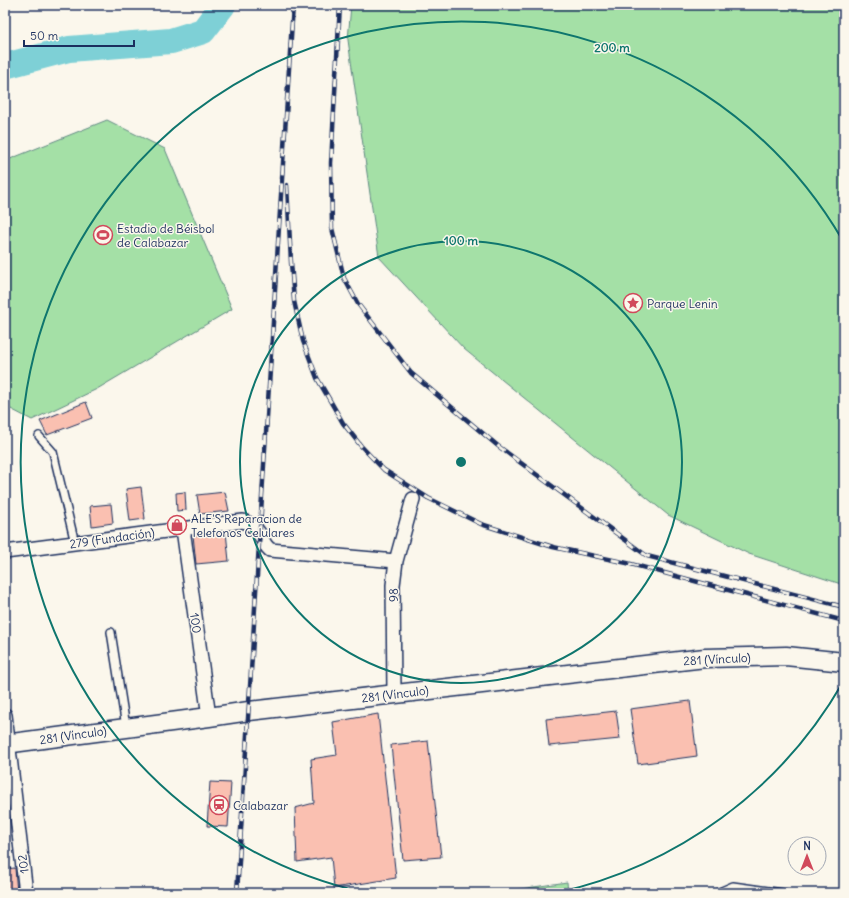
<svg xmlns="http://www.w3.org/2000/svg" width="849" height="898" viewBox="0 0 849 898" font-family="Delius,sans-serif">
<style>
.green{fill:#a4e0a6;stroke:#608882}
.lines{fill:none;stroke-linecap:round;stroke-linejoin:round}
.river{stroke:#7ed0d6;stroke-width:26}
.building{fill:#fac0b1;stroke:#1b2f5e}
.service-casing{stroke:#1b2f5e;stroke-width:10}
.minor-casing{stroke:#1b2f5e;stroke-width:16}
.secondary-casing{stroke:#1b2f5e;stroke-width:21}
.service{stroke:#fbf7ec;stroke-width:7}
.minor{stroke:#fbf7ec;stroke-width:13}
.secondary{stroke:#fbf7ec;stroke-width:18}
.rail-casing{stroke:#1b2f5e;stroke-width:4.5}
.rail{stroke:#fbf7ec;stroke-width:3;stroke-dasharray:9;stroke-linecap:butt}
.ring{fill:none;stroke:#0f766e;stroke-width:2}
.labels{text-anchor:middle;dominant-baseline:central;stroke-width:3;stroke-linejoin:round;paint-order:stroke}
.poi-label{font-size:12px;fill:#1b2f5e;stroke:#fbf7ec;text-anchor:start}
.street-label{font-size:12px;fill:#1b2f5e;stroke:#fbf7ec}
.centre{fill:#0f766e;stroke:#fbf7ec;stroke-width:2}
.ring-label{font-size:12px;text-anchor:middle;font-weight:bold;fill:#0f766e;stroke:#fbf7ec;stroke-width:3;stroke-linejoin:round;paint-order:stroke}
</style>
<rect width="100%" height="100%" fill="#fbf7ec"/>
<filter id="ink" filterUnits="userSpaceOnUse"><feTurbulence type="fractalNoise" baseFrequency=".025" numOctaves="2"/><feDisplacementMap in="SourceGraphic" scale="8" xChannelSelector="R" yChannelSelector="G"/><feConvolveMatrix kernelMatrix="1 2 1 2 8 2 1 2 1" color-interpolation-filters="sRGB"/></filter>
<g filter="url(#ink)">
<path class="green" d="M351 5H844V585L749 554 668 515 464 349 379 257 348 40Z
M107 120 165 149 232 309 97 389 32 420 5 406V161Z
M567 882 568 893H494Z"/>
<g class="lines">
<path class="river" d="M5 66 69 49 171 41 203 31 223 5"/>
</g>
<path class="building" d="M86 402 92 418 47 435 40 421Z
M141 487 145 519 130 521 126 489Z
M185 492 186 510 177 511 176 493Z
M225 492 229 511 200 514 197 495Z
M111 504 113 523 92 526 90 506Z
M226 532 229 561 196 564 193 535Z
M690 701 697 756 638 764 630 709Z
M616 711 620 739 549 746 546 719Z
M378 714 396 878 334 888 331 857 297 862 295 808 314 803 311 759 337 755 333 722Z
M428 741 441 857 403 860 391 745Z
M210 782 231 783 228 827 207 826Z
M15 868 17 893H5V869Z"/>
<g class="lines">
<g class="service-casing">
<path id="service" d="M39 436 53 452 75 543
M111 632 126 727
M717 893 733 886 783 893"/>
</g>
<g class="minor-casing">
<path id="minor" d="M183 529 209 717
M5 552 243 521C265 530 257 538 270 550L396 561
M394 694 393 585 396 561 413 499
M5 715 26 893"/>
</g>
<g class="secondary-casing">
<path id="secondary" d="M5 744 209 717 249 711 705 658 786 656 844 662"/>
</g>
<use href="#service" class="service"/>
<use href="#minor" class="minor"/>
<use href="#secondary" class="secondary"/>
<g class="rail-casing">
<path id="rail" d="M340 5 331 163 332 228 344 278 358 304 411 373 498 446 647 556 844 607
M287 185 291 262 294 301 303 341 317 378 343 423 361 446 384 470 428 498 481 524 553 547 627 563 844 621
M237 893 293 5"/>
</g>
<use href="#rail" class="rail"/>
</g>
</g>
<g class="ring">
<circle cx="461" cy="462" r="221"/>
<path d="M843 682A441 441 0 0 1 556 893M366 893A441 441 0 1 1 843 241"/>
</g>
<defs>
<g id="stadium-ring" transform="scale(1)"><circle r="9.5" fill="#fbf7ec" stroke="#d1495b" stroke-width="1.5"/><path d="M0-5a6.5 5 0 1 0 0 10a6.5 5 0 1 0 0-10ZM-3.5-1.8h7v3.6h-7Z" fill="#d1495b"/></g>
<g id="sight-ring" transform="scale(1)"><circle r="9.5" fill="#fbf7ec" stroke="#d1495b" stroke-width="1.5"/><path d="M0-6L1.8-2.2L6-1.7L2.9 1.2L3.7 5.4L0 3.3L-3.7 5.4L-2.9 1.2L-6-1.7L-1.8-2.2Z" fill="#d1495b"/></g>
<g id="shop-ring" transform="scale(1)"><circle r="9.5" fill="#fbf7ec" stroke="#d1495b" stroke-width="1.5"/><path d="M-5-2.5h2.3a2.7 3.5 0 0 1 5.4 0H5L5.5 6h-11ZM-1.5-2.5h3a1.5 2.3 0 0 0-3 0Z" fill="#d1495b"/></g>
<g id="station-ring" transform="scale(1)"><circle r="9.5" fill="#fbf7ec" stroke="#d1495b" stroke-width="1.5"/><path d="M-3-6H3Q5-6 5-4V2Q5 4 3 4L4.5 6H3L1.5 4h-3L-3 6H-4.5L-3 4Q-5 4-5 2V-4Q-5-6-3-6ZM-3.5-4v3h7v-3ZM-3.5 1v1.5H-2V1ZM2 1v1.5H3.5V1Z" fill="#d1495b"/></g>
</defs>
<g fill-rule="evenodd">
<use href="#stadium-ring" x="103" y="235"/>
<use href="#sight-ring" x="633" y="303"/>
<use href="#shop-ring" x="177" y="525"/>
<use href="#station-ring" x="219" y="805"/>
</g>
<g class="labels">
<g class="poi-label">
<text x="117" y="228">Estadio de Béisbol<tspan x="117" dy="14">de Calabazar</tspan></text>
<text x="647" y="303">Parque Lenin</text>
<text x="191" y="518">ALE'S Reparacion de<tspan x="191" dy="14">Telefonos Celulares</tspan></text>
<text x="233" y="805">Calabazar</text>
</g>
<g class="street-label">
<text transform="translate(112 538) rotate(-8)">279 (Fundación)</text>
<text transform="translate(393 595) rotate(-90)">98</text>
<text transform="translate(196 623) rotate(82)">100</text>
<text transform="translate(717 659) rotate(-3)">281 (Vínculo)</text>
<text transform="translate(395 694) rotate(-7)">281 (Vínculo)</text>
<text transform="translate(73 735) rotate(-8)">281 (Vínculo)</text>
<text transform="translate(23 864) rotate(-97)">102</text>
</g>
</g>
<circle cx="461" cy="462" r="6" class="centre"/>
<g class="ring-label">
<text x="612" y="52">200 m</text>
<text x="461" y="245">100 m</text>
</g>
<rect width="849" height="898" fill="none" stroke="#fbf7ec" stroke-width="20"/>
<rect x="10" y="10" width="829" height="878" fill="none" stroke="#1b2f5e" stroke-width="1.5" filter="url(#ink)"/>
<g transform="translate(807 856)"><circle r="19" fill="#fbf7ec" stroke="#a1a7b3"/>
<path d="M0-3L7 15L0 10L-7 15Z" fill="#d1495b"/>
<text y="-6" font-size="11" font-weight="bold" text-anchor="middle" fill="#1b2f5e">N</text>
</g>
<path d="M24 40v6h110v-6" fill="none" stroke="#1b2f5e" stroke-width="2"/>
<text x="30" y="40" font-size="12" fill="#1b2f5e" stroke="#fbf7ec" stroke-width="3" paint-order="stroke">50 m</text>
</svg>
